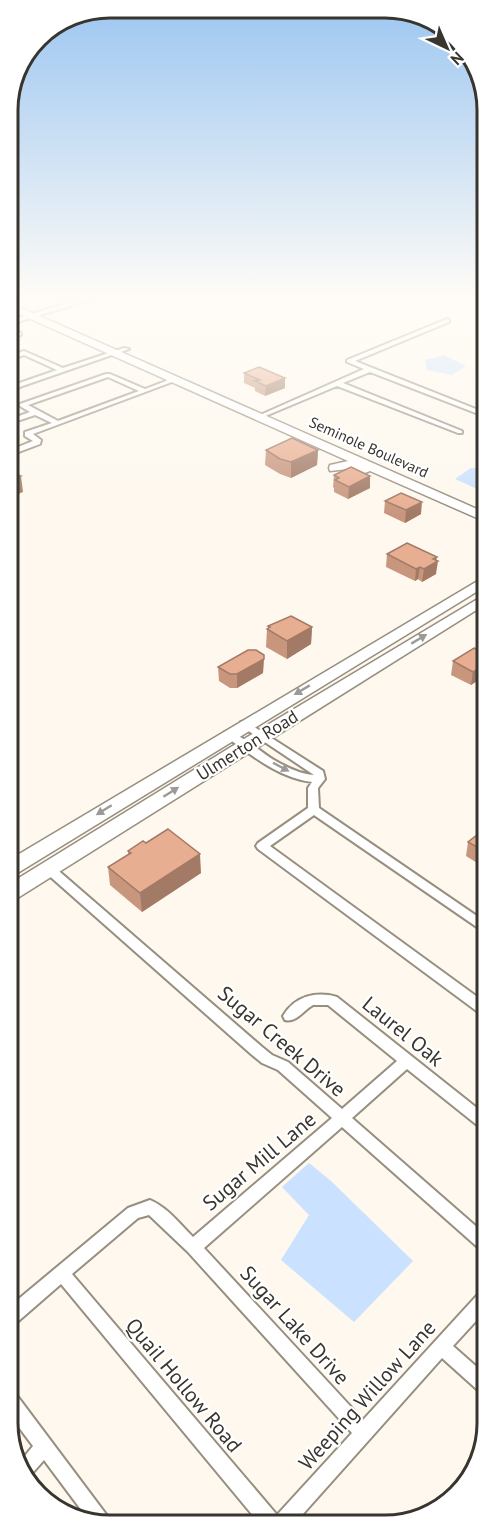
<svg xmlns="http://www.w3.org/2000/svg" width="495" height="1533" viewBox="0 0 495 1533" font-family="'PT Sans',sans-serif">
<style>
.water{fill:#cae1ff}
.lines{fill:none;stroke-linecap:round;stroke-linejoin:round}
.minor-casing{stroke:#968e7f;stroke-width:4}
.primary-casing{stroke:#968e7f;stroke-width:3}
.minor{fill:#fff;fill-rule:evenodd}
.primary{fill:#fff;fill-rule:evenodd}
.wall{fill:#c8967d}
.shaded-wall{fill:#a27a66}
.building{fill:#e8ae91;stroke:#a27a66;stroke-width:1.5}
.oneway{fill:#9c9a96}
.labels{text-anchor:middle;dominant-baseline:central;stroke-width:4.5;stroke-linejoin:round;paint-order:stroke}
.far-street-label{font-size:15px;fill:#38342e;stroke:#fff}
.street-label{font-size:18px;fill:#38342e;stroke:#fff}
.near-street-label{font-size:21px;fill:#38342e;stroke:#fff}
.rim{fill:none;stroke:#38342e;stroke-width:3}
</style>
<rect width="100%" height="100%" fill="#fef8ee"/>
<path class="water" d="M444 355 466 366 452 375 427 370 425 360Z
M471 468 486 469V493L455 479Z
M309 1163 331 1181 413 1261 354 1322 281 1260 309 1215 282 1187Z"/>
<g class="lines">
<g class="minor-casing">
<path id="minor" d="M78 300H89L8 325V321Z
M482 300H486V303Z
M447 319 449 320V322L355 361 486 413V417L370 372 343 383 462 431V433H458L337 386 263 417 258 416 364 369 347 362V360Z
M19 332 21 333V335L8 339V335Z
M124 348 129 349 8 391V387L57 370 24 355 8 360V356L24 351 63 368Z
M106 374H110L145 389 166 381 169 378 171 379 172 382 33 434 41 440 40 444 8 456V451L33 441 25 436V432L52 423 35 415 8 424V420L30 412 20 406V404ZM108 377 139 391 58 421 28 405Z
M245 721 323 771 325 779 318 788 319 808 487 923V934L314 815 270 846 487 1004V1016L482 1015 258 849 256 846 258 843 308 808V788L312 782C279 778 251 755 225 736L224 734 225 732C237 730 263 754 274 760 286 767 300 774 314 775L241 726 240 724 241 722Z
M49 865 53 866 261 1046 272 1055 288 1062 342 1109 397 1061 328 1005H313C304 1010 296 1023 285 1020L283 1016C295 996 316 991 337 997L487 1116V1131L482 1129 407 1069 352 1118 487 1236V1253L482 1251 342 1127 204 1248 363 1420 481 1291 487 1289V1309L453 1346 487 1376V1395L481 1393 442 1358 294 1524H260L61 1284 15 1324 9 1326V1307L128 1208 150 1200C167 1207 180 1224 193 1237L332 1118 278 1070 262 1063 251 1054 45 872 43 869 45 866ZM149 1215 188 1252 352 1433 277 1515 72 1274 138 1218Z
M9 1391 15 1393 108 1517 111 1523H91L44 1460 28 1478 20 1462 33 1446 9 1414Z"/>
</g>
<g class="primary-casing">
<path id="primary" d="M8 302 486 513V522L370 471 365 473 348 469 330 471 329 468 330 465 348 461 8 309Z
M486 576V586L16 874 9 876V860Z
M486 594V604L16 899 9 901V884L239 742Z"/>
</g>
<use href="#minor" class="minor"/>
<use href="#primary" class="primary"/>
</g>
<path class="wall" d="M244 373 285 378V388L265 396 255 391V388L244 383Z
M266 450H318L317 465 291 478 280 474 265 465Z
M334 475 370 476V488L348 499 334 492V488L333 487Z
M385 501 421 514 405 523 384 513Z
M387 554 436 560V574L422 582 418 579 415 581 386 567Z
M268 626 312 627 311 644 287 659 266 647 267 629H268Z
M486 654V675L471 685 451 675 453 661Z
M264 655 263 673 237 688H230L219 681 218 667Z
M487 823V869L466 856 468 842 483 830 484 826Z
M128 851 201 873 142 912 110 885 108 867 128 854Z"/>
<path class="shaded-wall" d="M285 378V388L265 396 266 386Z
M318 450 317 465 291 478V462Z
M21 476 23 492 8 498V481Z
M370 476V488L348 499 349 487Z
M422 502 421 514 405 523 406 510Z
M437 557 436 562 438 561 436 574 422 582 424 569 433 559Z
M420 567 418 579 415 581 416 569Z
M312 627 311 644 287 659V641Z
M264 655 263 673 237 688V674Z
M486 663V675L471 685 473 672Z
M200 854 201 873 142 912 140 893Z"/>
<path class="building" d="M259 367 285 378 266 386 255 381 260 380 244 373Z
M292 438 318 450 291 462 280 459 266 450Z
M351 467 370 476 349 487 335 480 339 478 334 475Z
M8 471 21 476 8 481Z
M401 493 422 502 406 510 385 501Z
M407 543 437 557 433 559 438 561 424 569 420 567 416 569 387 554Z
M291 616 312 627 287 641 267 629 270 627 268 626Z
M474 648 486 654V663L473 672 453 661Z
M248 650H256L264 655V659L237 674H230L218 667Z
M487 823V853L468 842 486 828 484 826Z
M168 829 200 854 140 893 108 867 131 853 128 851 143 841 146 843Z"/>
<defs><path id="oneway-solid" d="M-6-.8H1V-3.2L6.5 0L1 3.2V.8H-6Z" transform="scale(1.5)"/></defs>
<g class="oneway">
<use href="#oneway-solid" transform="translate(419 639) rotate(-31)"/>
<use href="#oneway-solid" transform="translate(302 690) rotate(149)"/>
<use href="#oneway-solid" transform="translate(281 767) rotate(28)"/>
<use href="#oneway-solid" transform="translate(171 792) rotate(-32)"/>
<use href="#oneway-solid" transform="translate(104 810) rotate(148)"/>
</g>
<linearGradient id="sky" x2="0" y2="1"><stop stop-color="#9cc6f1"/><stop offset="0.58" stop-color="#fffcf7"/><stop offset="1" stop-color="#fffcf7" stop-opacity="0"/></linearGradient>
<rect width="495" height="515" fill="url(#sky)"/>
<g class="labels">
<g class="far-street-label">
<text transform="translate(369 447) rotate(24)">Seminole Boulevard</text>
</g>
<g class="street-label">
<text transform="translate(247 745) rotate(-32)">Ulmerton Road</text>
</g>
<g class="near-street-label">
<text transform="translate(403 1031) rotate(39)">Laurel Oak</text>
<text transform="translate(282 1041) rotate(40)">Sugar Creek Drive</text>
<text transform="translate(259 1161) rotate(-40)">Sugar Mill Lane</text>
<text transform="translate(295 1325) rotate(48)">Sugar Lake Drive</text>
<text transform="translate(184 1385) rotate(50)">Quail Hollow Road</text>
<text transform="translate(367 1395) rotate(-48)">Weeping Willow Lane</text>
</g>
</g>
<path d="M0 0H495V1533H0ZM110 18H385A92 92 0 0 1 477 110V1423A92 92 0 0 1 385 1515H110A92 92 0 0 1 18 1423V110A92 92 0 0 1 110 18Z" fill="#fff" fill-rule="evenodd"/>
<path class="rim" d="M110 18H385A92 92 0 0 1 477 110V1423A92 92 0 0 1 385 1515H110A92 92 0 0 1 18 1423V110A92 92 0 0 1 110 18Z"/>
<g transform="translate(447 48) rotate(136)" stroke="#ffffff" stroke-width="4.5" paint-order="stroke">
<path d="M0-4.5L10 22L0 15L-10 22Z" fill="#38342e"/>
<text y="-9" font-size="16" font-weight="bold" text-anchor="middle" fill="#38342e">N</text>
</g>
</svg>
